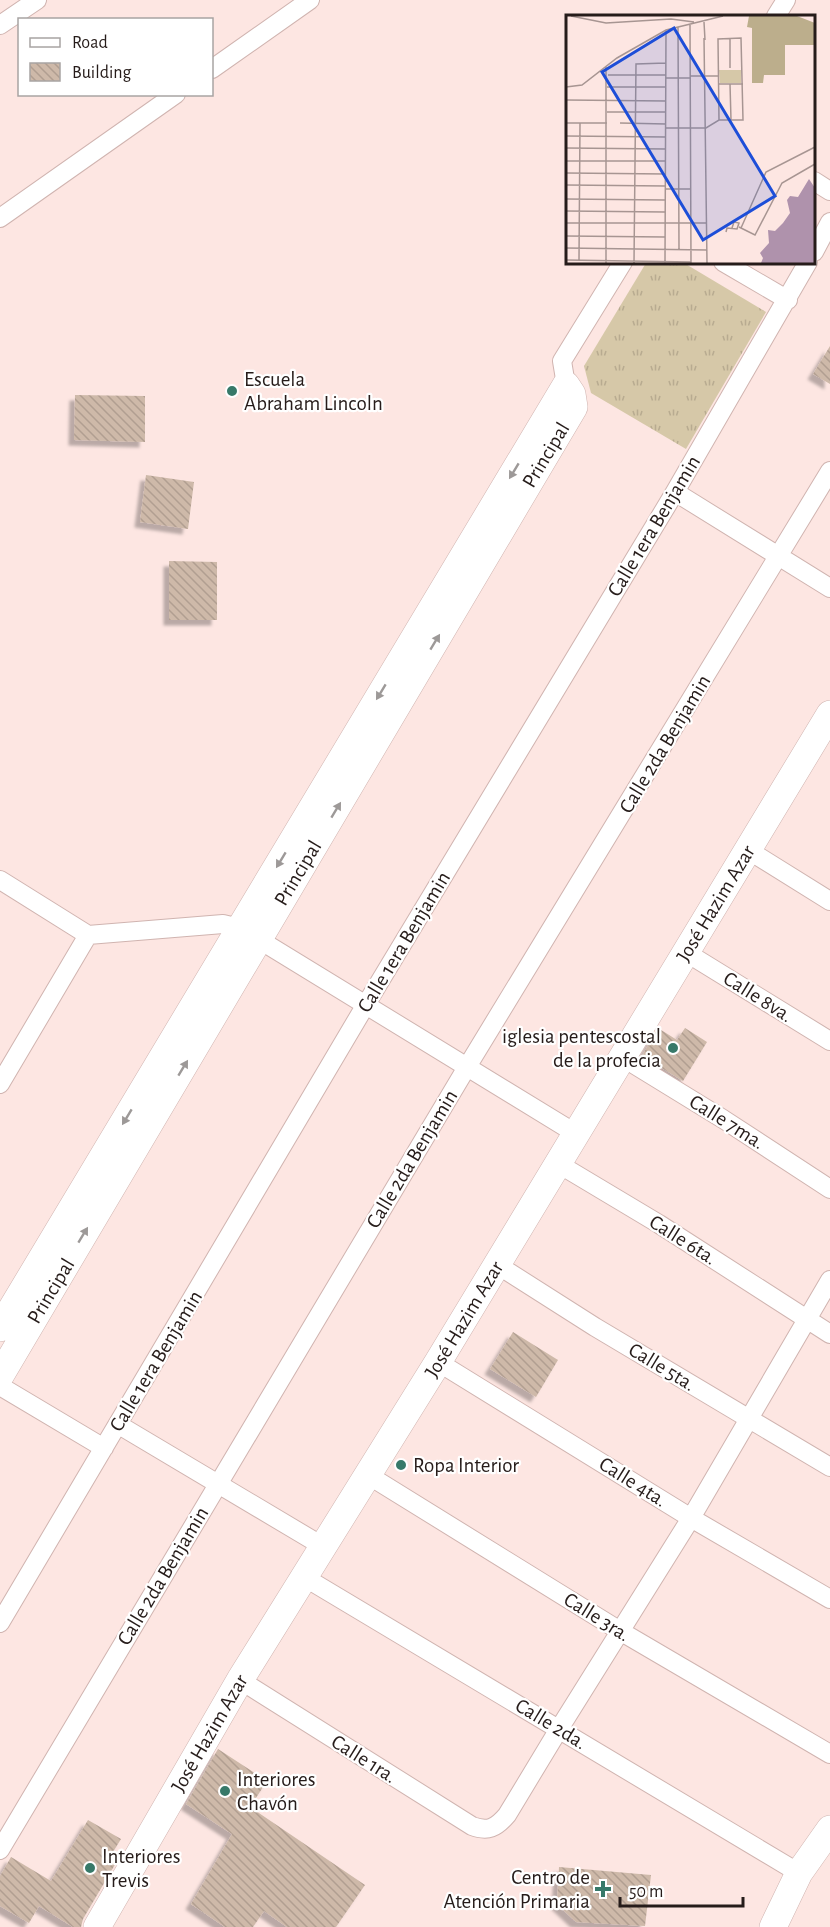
<svg xmlns="http://www.w3.org/2000/svg" width="830" height="1927" viewBox="0 0 830 1927" font-family="'Alegreya Sans',sans-serif">
<style>
.grass{fill:url(#grass-tufts)}
.building{fill:url(#building-back-hatch);filter:url(#shadow)}
.lines{fill:none;stroke-linecap:round;stroke-linejoin:round}
.street-casing{stroke:#d0b4b0;stroke-width:20}
.secondary-casing{stroke:#d0b4b0;stroke-width:28}
.street{stroke:#fff;stroke-width:18}
.secondary{stroke:#fff;stroke-width:27}
.oneway{fill:#9d9998}
.poi-dot{fill:#377969;stroke:#fff;stroke-width:2}
.labels{text-anchor:middle;dominant-baseline:central;stroke-width:4.5;stroke-linejoin:round;paint-order:stroke}
.poi-label{font-size:21px;fill:#261c1a;stroke:#fff;text-anchor:start}
.street-label{font-size:21px;fill:#261c1a;stroke:#fff}
.inset-road{fill:none;stroke:#a79592;stroke-width:1.5}
.view{fill:#1d4ed8;fill-opacity:0.15;stroke:#1d4ed8;stroke-width:3}
.inset-edge{fill:none;stroke:#261c1a;stroke-width:3}
</style>
<defs>
<pattern id="grass-tufts" width="24" height="20" patternUnits="userSpaceOnUse" patternTransform="scale(1.5)"><rect width="24" height="20" fill="#d6c8a8"/><path d="M3 7l-1-3M5 7V3M7 7l1-3M15 17l-1-3M17 17v-4M19 17l1-3" fill="none" stroke="#b8ab90"/></pattern>
<pattern id="building-back-hatch" width="6" height="6" patternUnits="userSpaceOnUse" patternTransform="scale(1.5)"><rect width="6" height="6" fill="#ceb9a9"/><path d="M-1 5l2 2M0 0l6 6M5-1l2 2" fill="none" stroke="#b19e91"/></pattern>
<filter id="shadow"><feDropShadow dx="-5.5" dy="5.5" stdDeviation="1.5" flood-color="#0004"/></filter>
</defs>
<rect width="100%" height="100%" fill="#fde6e2"/>
<path class="grass" d="M646 263H684L766 312 686 449 591 393 584 366Z"/>
<path class="building" d="M830 346V384L813 374Z
M75 395 145 396V442L74 440Z
M146 475 194 482 188 529 140 522Z
M169 561 217 562V620H169Z
M658 1028 677 1040 685 1028 707 1042 683 1081 642 1056Z
M513 1332 558 1360 536 1397 490 1369Z
M218 1749 267 1781 250 1807 365 1885 336 1927H287L264 1911 253 1927H225L191 1904 232 1834 186 1804Z
M88 1820 121 1839 113 1852 120 1856 83 1919 81 1927H73L39 1906 29 1923 0 1906V1876L11 1857 51 1881Z
M559 1867 651 1875 645 1926 576 1922 557 1904Z"/>
<g class="lines">
<g class="street-casing">
<path id="street" d="M776 16 786 0
M0 25 37 0
M212 69 310 0
M814 181 830 191
M0 218 176 94
M814 252 830 222
M723 262 788 300
M566 385 562 361 623 262
M675 492 830 588
M748 850 830 901
M0 880 88 935 223 924 240 928 575 1133
M687 953 830 1041
M622 1057 723 1119 830 1189
M0 1084 88 935
M557 1163 659 1224 830 1334
M496 1264 595 1327 830 1467
M438 1362 691 1518 830 1599
M0 1386 104 1448
M119 1425 324 1547
M368 1475 620 1631 830 1754
M304 1577 799 1873
M0 1623 365 1006 675 492 808 262
M240 1680 472 1826C488 1832 496 1828 507 1815L559 1729 691 1518 830 1280
M0 1850 467 1067 830 471"/>
</g>
<g class="secondary-casing">
<g id="secondary">
<path d="M0 1328 566 385 572 394 574 407 0 1376"/>
<path id="s1" d="M97 1927 240 1680 438 1362 830 714"/>
<path d="M773 1927 799 1873 830 1829"/>
</g>
</g>
<use href="#street" class="street"/>
<use href="#secondary" class="secondary"/>
</g>
<defs><path id="oneway-solid" d="M-6-.8H1V-3.2L6.5 0L1 3.2V.8H-6Z" transform="scale(1.5)"/></defs>
<g class="oneway">
<use href="#oneway-solid" transform="translate(514 471) rotate(121)"/>
<use href="#oneway-solid" transform="translate(435 642) rotate(-59)"/>
<use href="#oneway-solid" transform="translate(381 692) rotate(121)"/>
<use href="#oneway-solid" transform="translate(336 810) rotate(-59)"/>
<use href="#oneway-solid" transform="translate(281 860) rotate(121)"/>
<use href="#oneway-solid" transform="translate(183 1068) rotate(-59)"/>
<use href="#oneway-solid" transform="translate(127 1117) rotate(121)"/>
<use href="#oneway-solid" transform="translate(83 1235) rotate(-59)"/>
</g>
<g class="poi-dot">
<circle cx="232" cy="391" r="6"/>
<circle cx="673" cy="1048" r="6"/>
<circle cx="401" cy="1465" r="6"/>
<circle cx="225" cy="1791" r="6"/>
<circle cx="90" cy="1868" r="6"/>
<path d="M600 1880h6v6h6v6h-6v6h-6v-6h-6v-6h6z"/>
</g>
<g class="labels">
<g class="poi-label">
<text x="244" y="379">Escuela<tspan x="244" dy="24">Abraham Lincoln</tspan></text>
<text x="661" y="1036" text-anchor="end">iglesia pentescostal<tspan x="661" dy="24">de la profecia</tspan></text>
<text x="413" y="1465">Ropa Interior</text>
<text x="237" y="1779">Interiores<tspan x="237" dy="24">Chavón</tspan></text>
<text x="102" y="1856">Interiores<tspan x="102" dy="24">Trevis</tspan></text>
<text x="590" y="1877" text-anchor="end">Centro de<tspan x="590" dy="24">Atención Primaria</tspan></text>
</g>
<g class="street-label">
<text transform="translate(546 455) rotate(-59)">Principal</text>
<text transform="translate(654 526) rotate(-59)">Calle 1era Benjamin</text>
<text transform="translate(665 744) rotate(-59)">Calle 2da Benjamin</text>
<text transform="translate(298 873) rotate(-59)">Principal</text>
<text stroke="none"><textPath href="#s1" startOffset="1196">José Hazim Azar</textPath></text>
<text transform="translate(404 942) rotate(-59)">Calle 1era Benjamin</text>
<text transform="translate(758 997) rotate(32)">Calle 8va.</text>
<text transform="translate(727 1122) rotate(32)">Calle 7ma.</text>
<text transform="translate(412 1159) rotate(-59)">Calle 2da Benjamin</text>
<text transform="translate(683 1240) rotate(32)">Calle 6ta.</text>
<text transform="translate(51 1291) rotate(-59)">Principal</text>
<text stroke="none"><textPath href="#s1" startOffset="710">José Hazim Azar</textPath></text>
<text transform="translate(156 1361) rotate(-59)">Calle 1era Benjamin</text>
<text transform="translate(662 1367) rotate(31)">Calle 5ta.</text>
<text transform="translate(633 1482) rotate(32)">Calle 4ta.</text>
<text transform="translate(163 1576) rotate(-59)">Calle 2da Benjamin</text>
<text transform="translate(597 1617) rotate(32)">Calle 3ra.</text>
<text transform="translate(551 1724) rotate(31)">Calle 2da.</text>
<text stroke="none"><textPath href="#s1" startOffset="224">José Hazim Azar</textPath></text>
<text transform="translate(364 1759) rotate(32)">Calle 1ra.</text>
</g>
</g>
<g transform="translate(566 15)">
<rect width="249" height="249" fill="#fde6e2"/>
<path d="M183 1H231L249 8V30H219V60H198L197 68H186V13L181 12Z" fill="#bcae8c"/>
<path d="M153 55H175V68H154Z" fill="#d6c8a8"/>
<path d="M243 164 249 173V248H195L197 243 194 238 203 228 202 215 209 216 217 208 224 198 221 185 224 181 232 182Z" fill="#af92ac"/>
<path class="inset-road" d="M5 1 40 8 105 4 128 7M138 7 139 25M124 10 125 248M112 12 113 234M138 23 141 248M164 23V53M40 52V248M42 60H100M124 61H152M100 63H124M152 69H177M164 69 165 105M0 72 16 70 51 43 100 15 157 1M41 72H100M0 85 100 86M41 97H100M0 108H41M54 108 100 109M100 113H140L153 105H177L175 23 152 24 153 105M0 121 100 122M0 133 100 134M0 146H100M0 158 100 159M0 170 100 171M100 174H125M0 184 99 185M0 196 99 197M0 208H141M173 212 189 220 216 168 249 149M175 213 200 157 249 132M160 217 161 213 171 214 173 208 168 207 166 213M0 221 99 222M0 233 141 235M0 245 125 247M13 245 14 108M68 248 70 49 100 48M99 248 100 15"/>
<path class="view" d="M108 13 209 181 137 225 36 57Z"/>
<rect width="249" height="249" class="inset-edge"/>
</g>
<rect x="18" y="18" width="195" height="78" fill="#ffffff" stroke="#a8a4a3" stroke-width="1.5"/>
<rect x="30" y="38" width="30" height="9" fill="#ffffff" stroke="#a8a4a3" stroke-width="1.5"/>
<text x="72" y="48" font-size="18" fill="#261c1a">Road</text>
<rect x="30" y="63" width="30" height="18" fill="url(#building-back-hatch)" stroke="#a8a4a3" stroke-width="1.5"/>
<text x="72" y="78" font-size="18" fill="#261c1a">Building</text>
<path d="M620 1897v9h123v-9" fill="none" stroke="#261c1a" stroke-width="3"/>
<text x="629" y="1897" font-size="18" fill="#261c1a" stroke="#ffffff" stroke-width="4.5" paint-order="stroke">50 m</text>
</svg>
